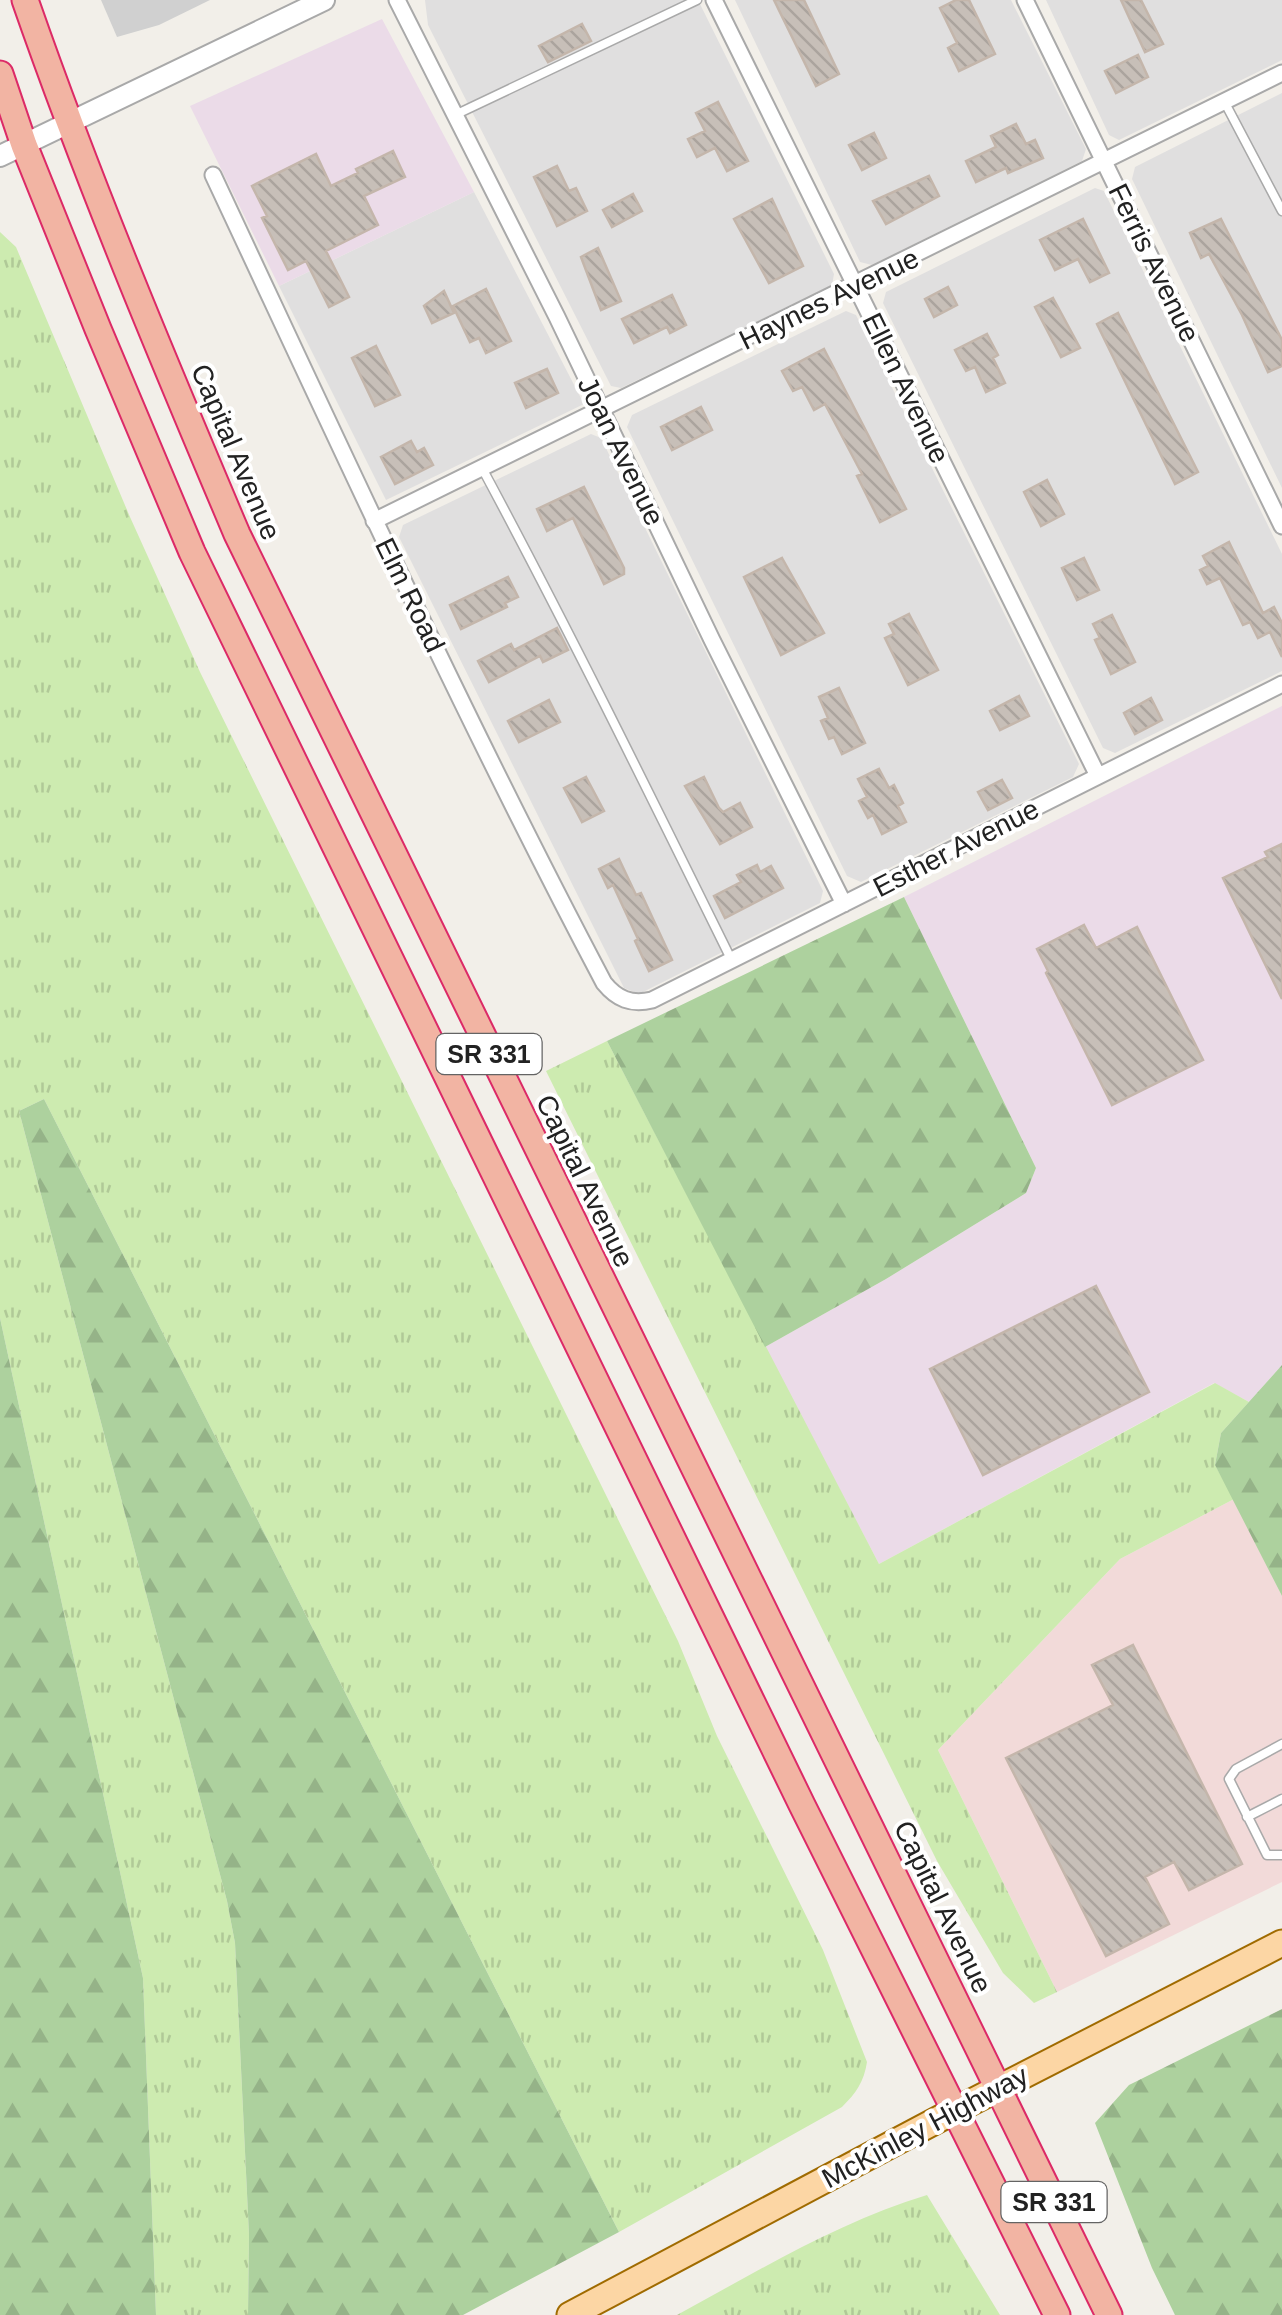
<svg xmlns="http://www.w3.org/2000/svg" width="1282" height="2315" viewBox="0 0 1282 2315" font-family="Helvetica,sans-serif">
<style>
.residential{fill:#e0dfdf}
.commercial{fill:#f2dad9}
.industrial{fill:#ebdbe8}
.religious{fill:#d0d0d0}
.grass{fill:url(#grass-tufts)}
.forest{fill:url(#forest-firs)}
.building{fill:url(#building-back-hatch);stroke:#c4b6ab;stroke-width:2.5}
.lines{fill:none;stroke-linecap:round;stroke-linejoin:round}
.service-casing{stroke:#a9a9a9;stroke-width:11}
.minor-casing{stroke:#a9a9a9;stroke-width:19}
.tertiary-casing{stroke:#a9a9a9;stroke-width:24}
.primary-casing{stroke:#a06b00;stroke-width:29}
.trunk-casing{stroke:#dc2a67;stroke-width:29}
.service{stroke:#fff;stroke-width:8}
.minor{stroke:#fff;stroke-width:15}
.tertiary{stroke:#fff;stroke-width:20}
.primary{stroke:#fcd6a4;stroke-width:25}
.trunk{stroke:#f2b4a3;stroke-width:25}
.labels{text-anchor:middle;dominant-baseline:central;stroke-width:8;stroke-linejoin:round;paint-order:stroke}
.shield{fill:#fff;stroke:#646464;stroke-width:2.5}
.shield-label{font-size:25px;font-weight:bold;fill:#222}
.street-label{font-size:28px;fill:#222;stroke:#fff}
</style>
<defs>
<pattern id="grass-tufts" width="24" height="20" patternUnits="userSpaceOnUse" patternTransform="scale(2.5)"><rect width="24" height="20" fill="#cdebb0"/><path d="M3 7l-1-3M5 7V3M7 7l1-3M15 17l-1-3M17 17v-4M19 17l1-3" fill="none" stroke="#b0c997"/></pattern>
<pattern id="forest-firs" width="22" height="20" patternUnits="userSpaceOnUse" patternTransform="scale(2.5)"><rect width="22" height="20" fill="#add19e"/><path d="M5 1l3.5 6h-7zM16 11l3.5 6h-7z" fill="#95b388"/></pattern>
<pattern id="building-back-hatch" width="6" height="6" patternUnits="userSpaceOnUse" patternTransform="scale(2.5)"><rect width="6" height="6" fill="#c7bfb8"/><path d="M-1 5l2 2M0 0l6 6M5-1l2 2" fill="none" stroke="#aba49e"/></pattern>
</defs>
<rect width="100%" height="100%" fill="#f2efe9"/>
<path class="residential" d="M425 0H698L834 274 832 285 621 388 611 386 428 25Z
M735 0H1011L1086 149 1082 161 872 265 860 262Z
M1046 0H1282V60L1119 140 1109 135Z
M1282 93V488L1132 179 1135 167Z
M1095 188 1104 191 1282 554V671L1115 753 1103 748 883 303 886 292Z
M474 192 584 404 386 500 279 286Z
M846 311 856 315 1079 764 1073 777 861 882 847 876 627 427 632 415Z
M591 434 601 438 823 891 820 903 639 994 624 988 399 537 403 525Z"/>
<path class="commercial" d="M1234 1499 1282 1596V1882L1057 1992 938 1750 1120 1559Z"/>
<path class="industrial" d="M382 19 474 192 279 286 190 106Z
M1282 706V1365L1249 1402 1214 1383 879 1564 765 1347 886 1279 1026 1193 1036 1168 904 897Z"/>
<path class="religious" d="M101 0H210L159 25 117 37Z"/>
<path class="grass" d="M0 232 16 247 130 517 200 672 678 1641 717 1736 823 1950 867 2062C864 2082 856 2093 842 2107L619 2232 44 1099 19 1111 227 1901 235 1943 249 2235 248 2315H156L143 1978 0 1318Z
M607 1041 879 1564 1215 1383 1249 1402 1221 1433 1215 1465 1234 1499 1120 1559 938 1750 1057 1992 1034 2003 1003 1973 937 1861 546 1071Z
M927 2195 1000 2315H677C758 2271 838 2222 927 2195Z"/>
<path class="forest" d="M904 897 1036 1168 1026 1193 886 1279 765 1347 607 1041Z
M44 1099 619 2232 463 2315H248L249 2235 235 1943 227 1901 19 1111Z
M0 1318 143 1978 156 2315H0Z
M1282 1365V1596L1215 1465 1221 1433Z
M1282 2009V2315H1175L1152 2268 1095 2123 1129 2085Z"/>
<path class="building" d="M774 0H804L839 74 816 86Z
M956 0H969L995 54 959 71 948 48 957 43 940 8Z
M1121 0H1141L1163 44 1145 52Z
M582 24 591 41 548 62 539 46Z
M1138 55 1148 77 1116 93 1105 71Z
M718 102 748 161 727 171 715 148 697 157 688 139 705 131 696 113Z
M1016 124 1026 144 1035 140 1043 158 1008 173 1006 168 976 182 966 161 996 147 991 136Z
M874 133 886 158 862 170 849 145Z
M393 151 405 177 364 196 378 225 326 251 349 297 329 307 306 261 288 270 262 218 267 216 252 186 316 154 331 186 358 173 356 169Z
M557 166 569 191 576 188 587 211 557 226 534 177Z
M929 176 939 196 886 224 873 201Z
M633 194 642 211 612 227 603 210Z
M772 199 803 266 769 283 734 219Z
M1083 219 1109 273 1090 282 1078 259 1055 270 1040 240Z
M1221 219 1282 340V366L1268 372 1242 315 1209 254 1201 258 1190 233Z
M598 248 621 301 601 310 581 257Z
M948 287 957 305 934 317 925 299Z
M486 289 511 341 486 353 479 338 470 342 453 306Z
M444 291 454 313 432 323 424 306Z
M672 295 686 325 670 333 667 327 634 343 622 319Z
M1053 298 1080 348 1061 357 1035 307Z
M1118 313 1198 472 1175 484 1097 324Z
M987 334 998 355 993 358 1005 383 986 392 975 367 966 371 955 350Z
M376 346 400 395 375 406 352 358Z
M824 349 906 509 880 522 857 476 862 474 825 404 814 410 802 387 793 391 782 371Z
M547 369 558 393 526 408 515 383Z
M701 407 712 430 672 450 661 427Z
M411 441 417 452 424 448 433 465 395 484 381 457Z
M1047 480 1064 514 1041 526 1024 492Z
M584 487 624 568V574L604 584 573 518 547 531 537 509Z
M1229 542 1263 613 1274 607 1282 623V657L1270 632 1258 638 1250 622 1243 625 1220 578 1207 584 1200 570 1208 566 1203 556Z
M782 558 824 633 781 655 744 577Z
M1084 558 1099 590 1077 600 1062 568Z
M508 577 518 597 505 603 507 607 461 629 450 605Z
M909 614 938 670 908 685 885 638 894 634 889 624Z
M1112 615 1135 662 1111 674 1095 640 1100 638 1093 624Z
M557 628 568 650 543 662 540 656 489 682 478 661 511 644 514 650Z
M839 688 865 743 842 754 834 737 829 739 821 721 828 718 819 697Z
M1019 696 1029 716 1000 730 990 711Z
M1151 698 1162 720 1135 734 1124 713Z
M549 700 560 722 519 742 508 721Z
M879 769 889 788 894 785 903 803 898 806 906 822 882 834 873 815 868 818 859 801 867 797 858 779Z
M586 777 604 811 582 822 564 788Z
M704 777 719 808 723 812 740 803 752 827 720 844 685 786Z
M1002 780 1012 798 988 810 978 792Z
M1282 844V999L1223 878 1268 857 1265 852Z
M619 859 636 895 641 893 672 960 649 971 635 941 638 939 613 885 608 888 599 869Z
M757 865 760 872 771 866 783 888 725 918 714 896 741 882 737 875Z
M1084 925 1096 948 1137 927 1203 1060 1112 1105 1046 973 1048 971 1037 949Z
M1096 1286 1149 1392 983 1475 930 1369Z
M1133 1645 1242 1864 1189 1890 1174 1862 1145 1877 1169 1924 1106 1956 1006 1758 1113 1705 1092 1665Z"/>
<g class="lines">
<g class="service-casing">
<path id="service" d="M1224 101 1282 211
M457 114 697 0
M482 468C569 630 650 795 731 959
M1282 1744 1236 1769 1229 1779 1267 1855H1282
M1247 1817 1282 1799"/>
</g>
<g class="minor-casing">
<path id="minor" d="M397 0 557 317 712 640 844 904
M714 0 1098 776
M1025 0 1282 526
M213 175C340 446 464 718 604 983 617 999 631 1005 652 1000L1282 684
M374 521 1282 73"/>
</g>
<g class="tertiary-casing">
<path id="tertiary" d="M0 156 324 0"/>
</g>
<g class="primary-casing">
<path id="primary" d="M570 2315 956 2110 1282 1943"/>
</g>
<g class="trunk-casing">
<path id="trunk" d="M25 0C88 181 162 357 237 534L1109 2315
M0 74 24 145 98 329 192 552 802 1805 1057 2315"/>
</g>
<use href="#service" class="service"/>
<use href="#minor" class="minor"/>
<use href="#tertiary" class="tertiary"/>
<use href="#primary" class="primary"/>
<use href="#trunk" class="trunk"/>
</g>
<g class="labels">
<g class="shield">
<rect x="436.5" y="1034" width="105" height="40" rx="8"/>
<rect x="1001.5" y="2182" width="105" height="40" rx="8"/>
</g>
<g class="shield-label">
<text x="489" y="1054">SR 331</text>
<text x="1054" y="2202">SR 331</text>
</g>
<g class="street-label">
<text transform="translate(1154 263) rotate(64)">Ferris Avenue</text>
<text transform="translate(829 299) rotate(-26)">Haynes Avenue</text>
<text transform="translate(906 388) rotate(64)">Ellen Avenue</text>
<text transform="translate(621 451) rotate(64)">Joan Avenue</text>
<text transform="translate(236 452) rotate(67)">Capital Avenue</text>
<text transform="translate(410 595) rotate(64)">Elm Road</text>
<text transform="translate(956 848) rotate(-27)">Esther Avenue</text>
<text transform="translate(585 1181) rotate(64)">Capital Avenue</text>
<text transform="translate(943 1907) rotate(64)">Capital Avenue</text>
<text transform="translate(925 2127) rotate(-28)">McKinley Highway</text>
</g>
</g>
</svg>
